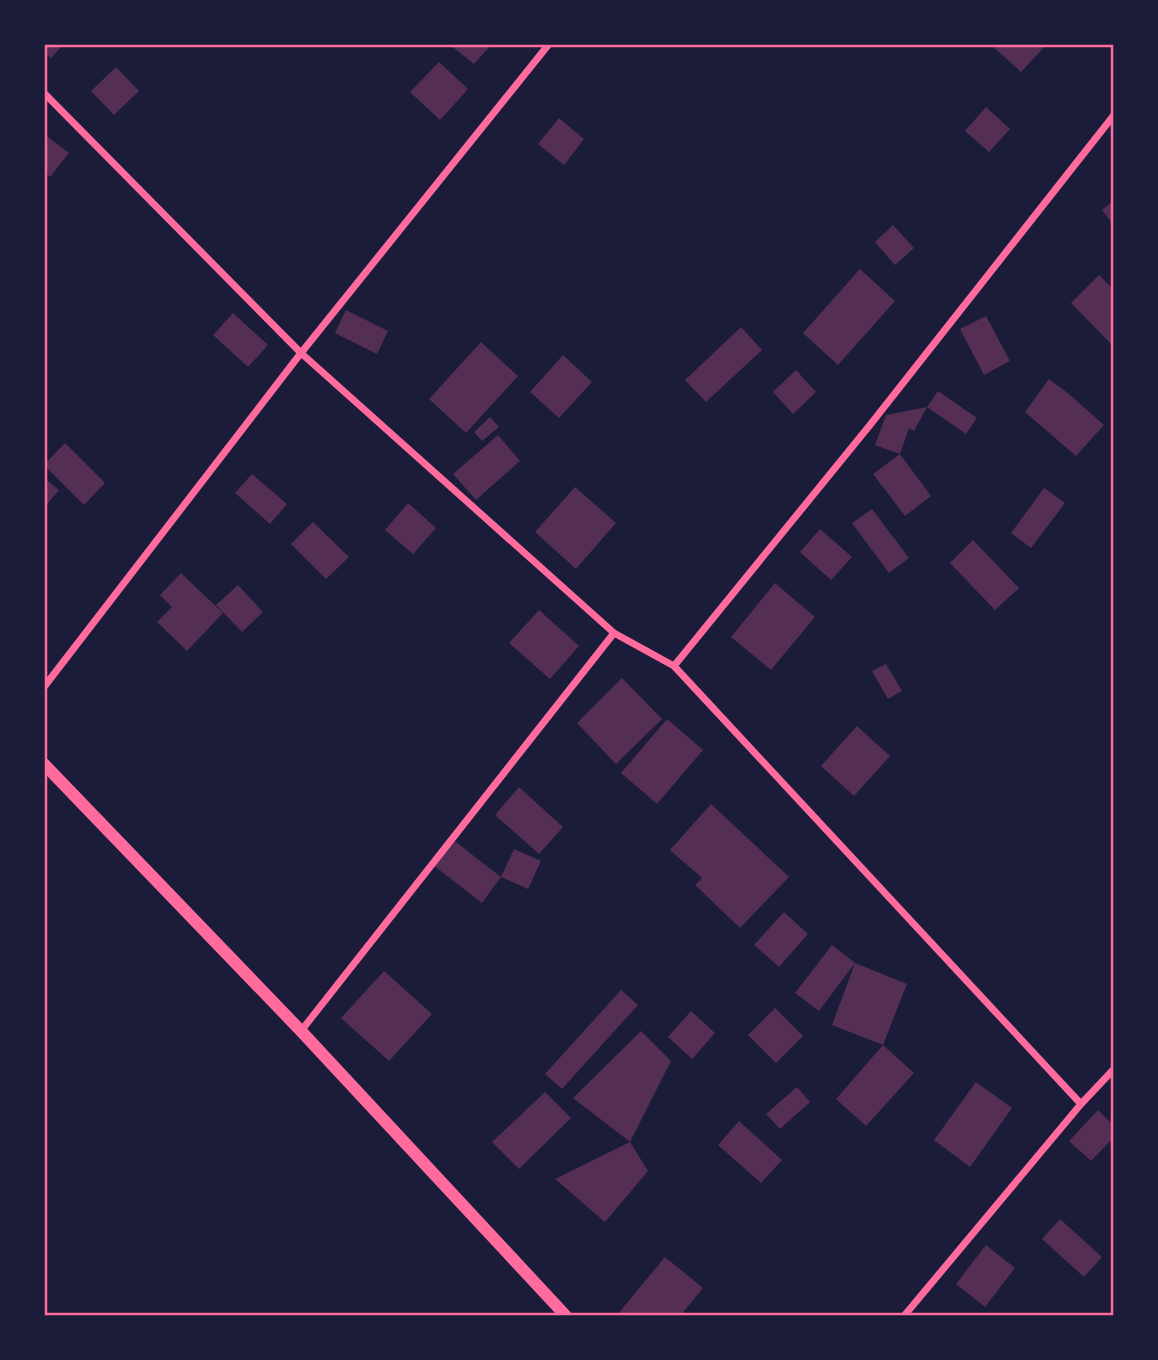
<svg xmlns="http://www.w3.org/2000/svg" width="1158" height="1360" viewBox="0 0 1158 1360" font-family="'Noto Serif',serif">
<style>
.building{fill:#542f53}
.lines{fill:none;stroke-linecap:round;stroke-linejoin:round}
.minor{stroke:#ff6b9d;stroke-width:7}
.tertiary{stroke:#ff6b9d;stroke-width:12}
.neatline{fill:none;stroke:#ff6b9d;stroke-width:2.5}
</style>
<rect width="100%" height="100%" fill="#1b1b3a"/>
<path class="building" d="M44 44H64L51 58 44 52Z
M449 44H492L474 64Z
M990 44H1047L1021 72Z
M439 62 468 89 440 120 410 92Z
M116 67 139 91 114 115 91 91Z
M986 107 1010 129 989 152 965 131Z
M559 118 584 139 564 165 538 144Z
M44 134 69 153 50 177 44 172Z
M1114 200V226L1102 210Z
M893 225 914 248 895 265 875 242Z
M860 269 895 301 838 365 803 333Z
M1099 275 1114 290V347L1071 303Z
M346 310 388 331 377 354 335 333Z
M233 313 268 345 248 367 213 335Z
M986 316 1010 361 984 375 960 329Z
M741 327 762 350 706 402 685 380Z
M481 342 518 376 466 433 429 399Z
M563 355 592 382 559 418 530 392Z
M796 370 816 392 793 414 773 392Z
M1049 379 1069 394 1104 425 1076 456 1025 412Z
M938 391 977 418 966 434 927 407Z
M927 407 914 431 909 428 900 454 875 445 886 415Z
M490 417 499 427 482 441 474 432Z
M498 435 520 461 476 500 453 474Z
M65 443 105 483 84 505 44 465Z
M900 454 931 496 905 516 873 474Z
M252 474 287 504 270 524 235 493Z
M44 478 59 490 44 508Z
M575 487 616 523 576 569 535 532Z
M1044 488 1065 503 1031 548 1011 533Z
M408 503 436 528 413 554 385 530Z
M872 509 909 558 889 573 852 523Z
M313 522 349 557 326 579 291 544Z
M820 529 852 557 831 580 800 552Z
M973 540 1019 588 995 610 950 563Z
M181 573 223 613 187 651 157 622 172 607 160 595Z
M775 583 815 617 771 670 731 637Z
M238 585 263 612 242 632 216 605Z
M539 610 579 646 550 679 509 643Z
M886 664 902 691 888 699 872 671Z
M622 678 662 719 616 764 577 723Z
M667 719 703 750 657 804 621 773Z
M857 726 890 756 854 796 821 766Z
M519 787 563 827 539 854 495 815Z
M711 804 789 877 740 928 695 885 702 878 670 850Z
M452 839 501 877 482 903 433 865Z
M514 849 541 861 528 889 501 877Z
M784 912 808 934 779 967 754 945Z
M832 945 855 963 907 984 883 1045 832 1025 855 963 819 1011 795 993Z
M384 971 432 1014 389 1061 341 1018Z
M621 990 638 1005 562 1089 545 1074Z
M775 1008 803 1036 776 1063 748 1035Z
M691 1011 715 1033 692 1059 668 1037Z
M641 1031 671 1061 630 1142 573 1098Z
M883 1045 914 1073 866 1126 836 1099Z
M976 1082 1012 1108 970 1167 934 1140Z
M797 1087 810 1102 780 1129 766 1114Z
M545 1092 571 1118 519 1169 492 1142Z
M1098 1110 1114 1126V1137L1091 1161 1069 1141Z
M739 1121 782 1160 761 1183 718 1145Z
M630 1142 648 1171 605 1222 555 1179Z
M1060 1219 1102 1257 1084 1277 1042 1239Z
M986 1245 1015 1268 985 1307 956 1284Z
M665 1257 703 1288 680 1316H619L617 1315Z"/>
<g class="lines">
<path class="minor" d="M44 93 301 353 614 633 674 666 1081 1104
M674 666 870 425 1114 115
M44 687 301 353 549 44
M301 1031 614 633
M904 1316 1081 1104 1114 1069"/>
<path class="tertiary" d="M44 764 301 1031 566 1316"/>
</g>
<rect width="1158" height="1360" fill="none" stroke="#1b1b3a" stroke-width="91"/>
<rect x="46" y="46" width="1066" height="1268" class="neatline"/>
</svg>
